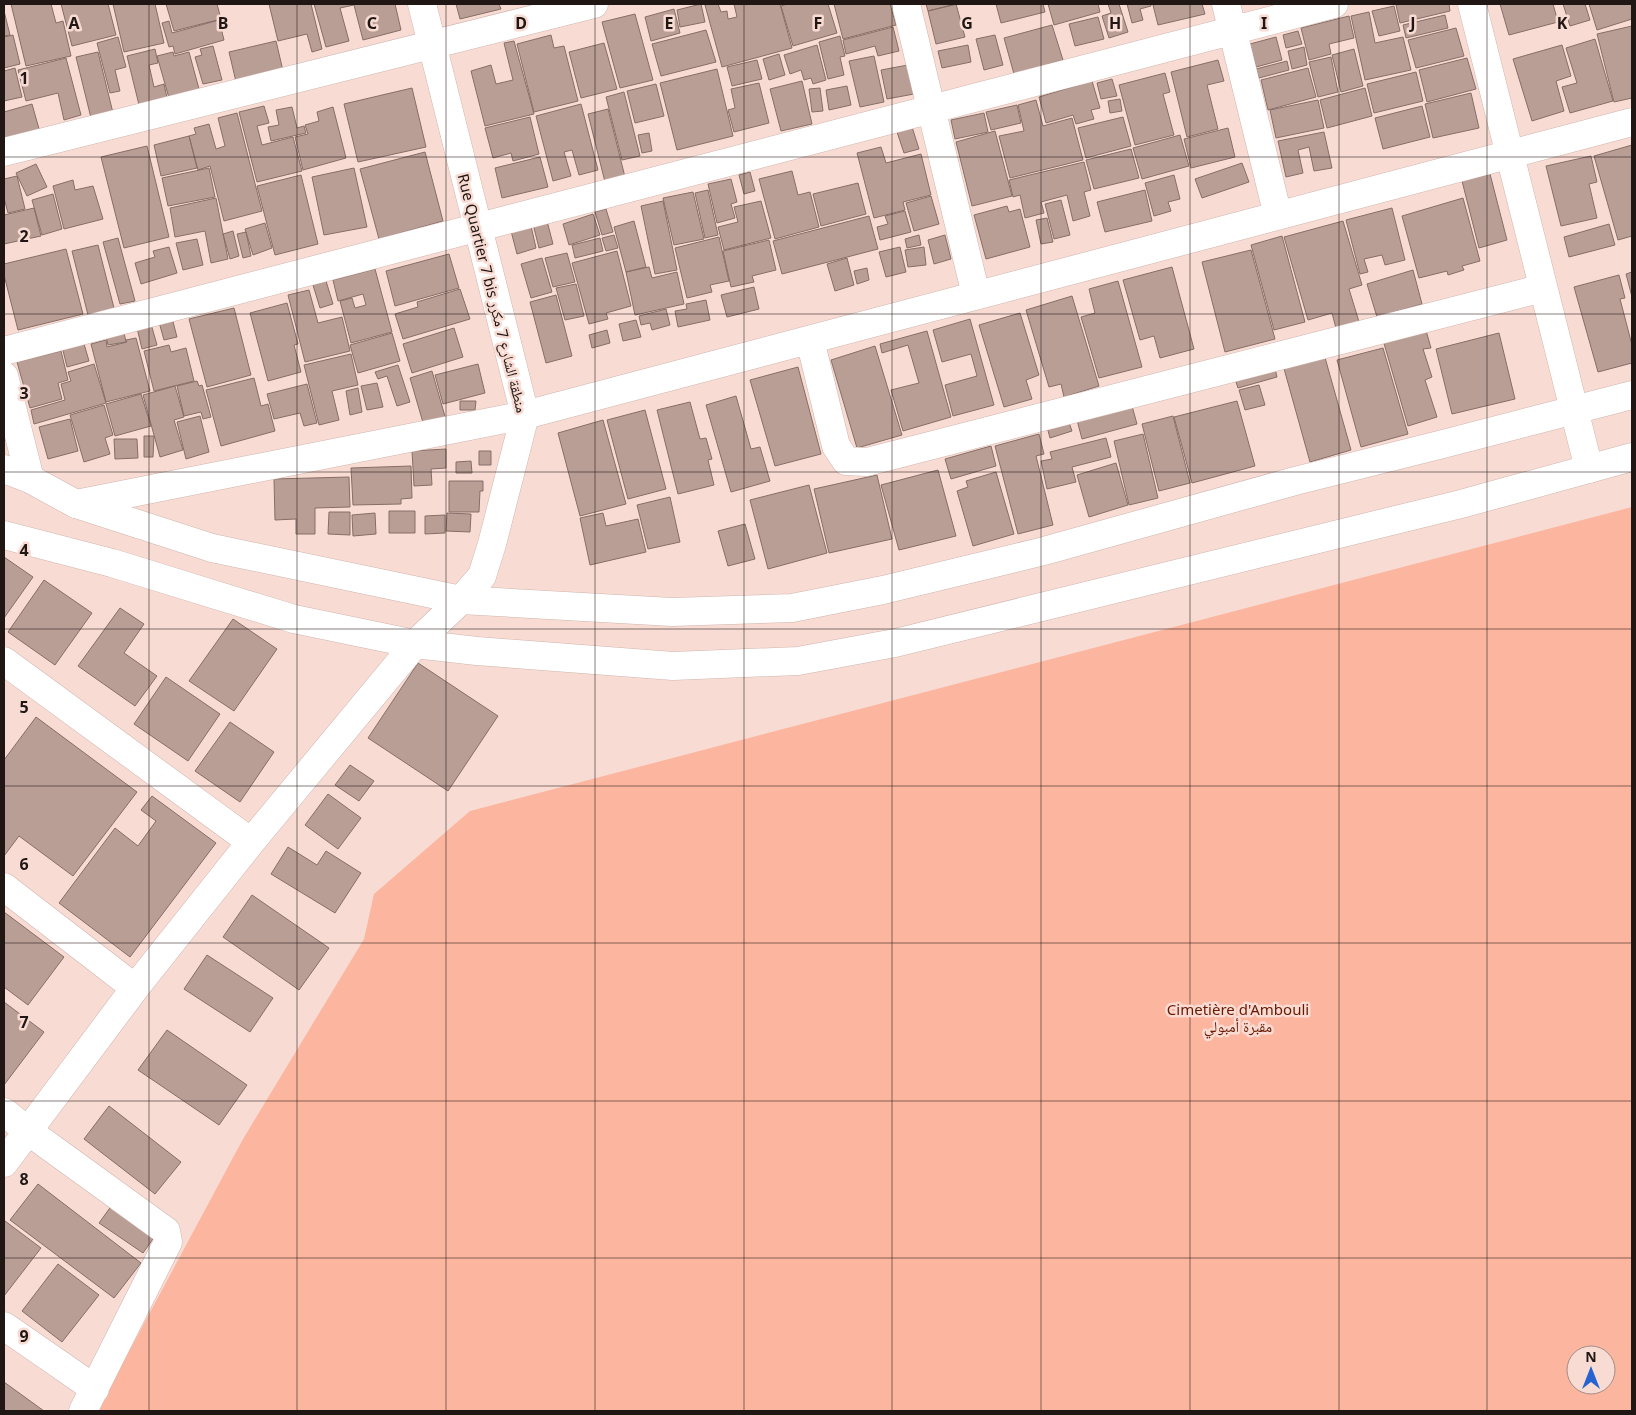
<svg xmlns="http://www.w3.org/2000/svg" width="1636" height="1415" viewBox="0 0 1636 1415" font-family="'Noto Sans','Noto Naskh Arabic',sans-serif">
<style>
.green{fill:#fcb6a0;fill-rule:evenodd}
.building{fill:#b99e96;stroke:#866e66}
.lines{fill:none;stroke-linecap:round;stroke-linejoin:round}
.minor-casing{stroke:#d0b5ad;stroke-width:29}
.secondary-casing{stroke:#d0b5ad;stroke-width:29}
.minor{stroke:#fff;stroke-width:28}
.secondary{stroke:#fff;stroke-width:28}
.grid{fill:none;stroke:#201714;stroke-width:1;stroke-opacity:0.55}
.labels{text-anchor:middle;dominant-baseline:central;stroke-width:5;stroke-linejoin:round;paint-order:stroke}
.street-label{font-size:15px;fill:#201714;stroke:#f8dcd4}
.park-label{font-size:15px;fill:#681900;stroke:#f8dcd4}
.grid-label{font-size:16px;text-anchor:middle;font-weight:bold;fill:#201714;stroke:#f8dcd4;stroke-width:5;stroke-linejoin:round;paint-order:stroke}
</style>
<rect width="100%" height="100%" fill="#f8dcd4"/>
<path class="green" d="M1632 507V1411H97L243 1139 364 939 374 894 470 811ZM1576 1355H1606V1385H1576Z"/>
<path class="building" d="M11 4H51L56 23 63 21 71 56 26 66Z
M61 4H108L116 35 72 46Z
M113 4H155L164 43 124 52Z
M166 4H217L221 19 174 31Z
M269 4H311L322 49 312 52 307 34 278 41Z
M314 4H395L401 30 363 40 354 5 340 8 349 41 326 47Z
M456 4H499L501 9 460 19Z
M701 4 705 22 680 27 677 10Z
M709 4H718L721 12 727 11 728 19 737 17 734 4H780L792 48 722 67 705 5Z
M787 4H828L837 33 793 46 781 6Z
M834 4H890L896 25 843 39Z
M926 4H957L928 11Z
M956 4 965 37 936 44 928 11Z
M996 4H1043L1045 12 1001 23Z
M1048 4H1098L1100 12 1054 25Z
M1108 4H1119L1128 32 1109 38 1102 16 1111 13Z
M1127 4H1151V6L1140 9 1143 20 1132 23Z
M1158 4H1202L1205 14 1158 25 1153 5Z
M1401 4H1449L1450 11 1400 23 1396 5Z
M1500 4H1553L1558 22 1509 35Z
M1563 4H1585L1590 20 1570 26Z
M1589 4H1632V19L1597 30Z
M1394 6 1400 31 1379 36 1372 11Z
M674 9 680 33 651 41 645 17Z
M4 11 10 35 4 36Z
M1369 12 1375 43 1403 37 1411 70 1365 80 1351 16Z
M635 14 653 80 620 88 602 22Z
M1445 15 1448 28 1406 38 1403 25Z
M1349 16 1354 38 1329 44 1331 54 1309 60 1301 28Z
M1098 17 1104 39 1075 46 1069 24Z
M219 20 224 40 175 54 173 46 169 47 162 23 169 21 172 33Z
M1052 25 1063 60 1014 74 1004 38Z
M1632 26V98L1614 102 1597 34Z
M893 27 899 51 878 56 875 46 846 54 843 40Z
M1456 28 1464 56 1416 68 1408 40Z
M706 30 716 62 661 76 652 44Z
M1298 31 1302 44 1286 48 1283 35Z
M13 35 20 64 4 68V37Z
M551 35 554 48 564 46 578 101 534 112 517 44Z
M995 35 1003 65 984 70 976 39Z
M840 36 845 56 840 57 844 75 828 79 819 42Z
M118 37 126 67 115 70 120 91 110 93 97 43Z
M1276 37 1282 60 1256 67 1250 44Z
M1595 39 1613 101 1570 113 1562 87 1577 83 1566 48Z
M276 41 284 75 237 86 229 52Z
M514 41 534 114 485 126 471 71 491 65 496 84 513 80 504 43Z
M604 43 617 89 581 98 569 52Z
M817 45 826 80 813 84 811 78 804 80 801 70 790 74 784 55Z
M968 45 971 62 942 68 938 51Z
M1562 45 1571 76 1556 81 1564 111 1532 121 1513 59Z
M213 46 222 80 203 84 195 57 202 55 200 49Z
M1304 47 1307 65 1292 69 1288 51Z
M155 49 158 63 149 65 154 87 164 84 169 107 141 113 127 56Z
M1354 49 1363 86 1341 92 1332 55Z
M98 52 115 121 93 126 76 57Z
M173 52 174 56 189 52 199 89 169 98 157 56Z
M779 54 785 75 769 80 763 59Z
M874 56 884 102 860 107 849 61Z
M1331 57 1338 92 1318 97 1309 62Z
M66 58 81 115 64 120 58 93 26 101 18 70Z
M1467 58 1476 89 1427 102 1419 70Z
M757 60 762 79 732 86 727 67Z
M1218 60 1224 81 1207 85 1218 129 1187 137 1171 72Z
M1287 61 1289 70 1259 78 1256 69Z
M908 65 914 94 887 99 881 70Z
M15 68 22 97 4 101V71Z
M1308 68 1316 97 1268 110 1261 80Z
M717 69 733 136 677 150 660 83Z
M1416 72 1423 101 1374 113 1367 84Z
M1165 73 1170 92 1163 94 1174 135 1135 145 1119 85Z
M1112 79 1117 96 1101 99 1097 83Z
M802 81 812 124 781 131 770 89Z
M1092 81 1100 108 1091 110 1094 119 1076 124 1073 115 1046 123 1039 97Z
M759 83 769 123 734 132 728 110 735 108 731 89Z
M656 84 664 116 635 123 627 91Z
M847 86 851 105 829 110 826 90Z
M412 88 426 147 358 162 344 104Z
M820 88 823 111 812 112 809 89Z
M1365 88 1372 116 1327 128 1320 100Z
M624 92 640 156 622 160 606 97Z
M1471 93 1479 128 1433 138 1425 104Z
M1120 99 1122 111 1110 113 1108 101Z
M1036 100 1043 126 1072 118 1083 160 1010 178 999 136 1024 131 1018 105Z
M1318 100 1324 128 1276 138 1270 110Z
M32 104 41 136 4 146V112Z
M581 104 598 170 579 175 572 150 564 152 571 176 553 181 536 116Z
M1017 105 1021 123 991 130 986 112Z
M264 106 269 123 257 126 262 145 293 137 302 171 257 182 239 112Z
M1422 106 1430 137 1383 149 1375 118Z
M292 107 297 128 304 126 306 133 271 141 268 127 279 125 276 110Z
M333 107 346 158 303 170 295 137 308 134 305 125 319 121 317 112Z
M608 109 625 177 605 182 588 114Z
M237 113 262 211 224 221 210 166 198 170 189 136 196 134 194 128 209 124 216 149 225 146 218 118Z
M984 113 988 132 955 139 951 120Z
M530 117 539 154 513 161 511 153 493 158 485 128Z
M1123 117 1131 146 1086 158 1078 128Z
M912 127 919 149 904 153 897 132Z
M1228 128 1235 157 1191 168 1184 139Z
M995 131 1012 196 972 206 956 142Z
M1324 132 1332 168 1314 171 1309 147 1298 150 1303 173 1286 177 1278 141Z
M649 133 652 151 642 153 638 135Z
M1180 135 1189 166 1142 179 1133 148Z
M189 136 197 168 161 176 154 145Z
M1632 145V236L1618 240 1594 156Z
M147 146 169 237 124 248 101 157Z
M881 147 886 163 921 154 931 195 903 202 905 210 874 218 857 153Z
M1131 149 1139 178 1094 189 1086 160Z
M425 152 443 221 379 239 360 169Z
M1591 156 1597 182 1589 184 1597 218 1561 226 1546 166Z
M540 157 548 187 502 198 495 168Z
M1084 162 1091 190 1084 192 1090 216 1073 221 1067 195 1041 202 1044 213 1025 218 1020 195 1013 197 1009 180Z
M1242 163 1249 182 1202 198 1195 179Z
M36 164 47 187 27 196 16 173Z
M209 168 215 197 168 206 162 178Z
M354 168 367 227 324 235 312 177Z
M792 171 798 195 810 192 819 227 775 239 759 179Z
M750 172 755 191 744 194 739 175Z
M1490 174 1507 240 1479 248 1462 181Z
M301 175 318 244 275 255 257 186Z
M1174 175 1180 199 1168 202 1171 211 1154 216 1145 183Z
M17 176 25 209 8 213 4 198V179Z
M731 179 737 202 731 204 735 218 717 223 708 184Z
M73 180 75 190 93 186 103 219 64 229 53 186Z
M858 183 866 214 821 226 813 194Z
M708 190 718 235 705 238 695 193Z
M1145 190 1152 221 1105 232 1097 202Z
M693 192 704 239 674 245 663 198Z
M53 194 62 229 42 235 32 200Z
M931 196 939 224 914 231 906 203Z
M216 198 228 259 211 263 205 231 175 237 170 208Z
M1463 198 1480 261 1462 266 1464 270 1448 275 1447 271 1419 278 1402 216Z
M1061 200 1070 235 1054 239 1045 204Z
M663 201 677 270 655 274 641 206Z
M761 201 771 238 724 250 718 227 738 222 734 207Z
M1007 206 1009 212 1020 209 1030 247 986 259 974 215Z
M34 208 41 236 4 244V215Z
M1392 208 1405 260 1385 265 1382 255 1364 259 1368 272 1360 274 1346 220Z
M606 209 613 232 602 235 595 212Z
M905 211 911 232 880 240 877 227 888 224 885 216Z
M593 214 600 235 569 245 563 224Z
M869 216 878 249 782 274 773 241Z
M1047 218 1053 242 1041 244 1036 220Z
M547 221 553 244 539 248 533 224Z
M634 221 646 267 626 272 614 227Z
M1343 221 1362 285 1349 289 1360 325 1337 332 1332 313 1308 320 1284 237Z
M265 223 272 248 253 255 245 229Z
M1609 224 1615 245 1569 257 1564 237Z
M531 226 536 248 517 254 511 231Z
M233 231 239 256 230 259 223 234Z
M246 232 251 256 243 258 237 234Z
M614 235 618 248 606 251 602 238Z
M919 235 921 245 907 248 905 239Z
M945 235 951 259 934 264 928 240Z
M1282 236 1305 322 1274 330 1251 245Z
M719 237 729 281 710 285 712 292 687 298 675 248Z
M118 238 135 301 120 304 103 242Z
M600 238 603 251 575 258 572 245Z
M197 239 203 265 183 270 176 243Z
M769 240 776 270 752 276 754 282 731 287 723 251Z
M98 245 115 312 89 319 72 251Z
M169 247 177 273 141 284 135 263 155 257 153 251Z
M900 247 906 272 886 277 879 252Z
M924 247 926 265 908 267 905 250Z
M66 249 83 314 18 330 4 275V264Z
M1251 250 1275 339 1225 352 1202 262Z
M617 251 631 306 606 313 608 319 589 324 572 263Z
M567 253 575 282 553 287 545 258Z
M449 254 459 288 395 306 386 271Z
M542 258 552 292 531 298 521 264Z
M847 258 854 285 835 291 827 264Z
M649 267 652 278 677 272 684 304 635 315 626 272Z
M1172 267 1194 349 1160 358 1154 336 1140 340 1123 280Z
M867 268 869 280 857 284 854 271Z
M375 269 392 332 351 343 340 301 352 298 355 308 366 305 363 294 338 301 333 280Z
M1413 270 1422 304 1377 317 1367 284Z
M1632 272V297L1626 274Z
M1619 275 1625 298 1620 299 1632 345V363L1598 372 1574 287Z
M326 281 333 304 320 308 313 285Z
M1118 281 1142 367 1099 378 1081 317 1095 313 1089 289Z
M576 284 584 316 565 320 556 288Z
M754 287 759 309 727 317 721 295Z
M460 289 470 319 403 339 395 314 418 307 417 302Z
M309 290 318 323 342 317 350 351 305 362 288 295Z
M556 295 572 356 546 363 530 302Z
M1072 296 1099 386 1064 397 1061 384 1049 387 1026 310Z
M706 300 710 320 678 327 675 311 687 309 686 304Z
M287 303 298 344 294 345 301 372 268 381 250 313Z
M234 308 251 375 207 387 189 319Z
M666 309 670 325 652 330 650 323 641 325 639 316Z
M1020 313 1039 375 1026 380 1032 399 1004 407 979 325Z
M172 318 177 337 164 340 159 322Z
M970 319 994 405 953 416 945 385 977 376 971 354 942 362 933 330Z
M636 320 641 337 623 341 619 324Z
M151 324 157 345 142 349 137 328Z
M1425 327 1431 348 1423 349 1432 377 1425 380 1437 417 1408 426 1383 340Z
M123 328 126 342 108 345 105 331Z
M454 328 463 357 412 373 403 344Z
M607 330 610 343 592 348 589 335Z
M927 331 951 417 903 431 891 390 919 383 908 345 882 353 880 344Z
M392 333 400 361 358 373 350 345Z
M1499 333 1515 399 1452 414 1436 349Z
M82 337 89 361 67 367 61 342Z
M136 338 150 391 106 402 91 344 106 340 107 347 127 342 126 340Z
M169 345 171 352 186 348 194 381 154 391 144 351Z
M875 346 902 435 857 448 831 360Z
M1383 348 1408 434 1361 447 1337 360Z
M61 351 68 380 58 383 62 399 30 408 17 362Z
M351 354 358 385 332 391 339 420 319 425 304 365Z
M1324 354 1351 450 1310 462 1283 365Z
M1273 361 1277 377 1238 388 1233 373Z
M94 364 106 403 34 424 31 410 65 400 61 384 71 381 68 372Z
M478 364 485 393 443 404 435 375Z
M398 365 410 402 397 406 387 376 378 379 375 372Z
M798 367 821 454 775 466 750 380Z
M432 371 446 420 424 426 410 378Z
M254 378 261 406 268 404 275 431 221 446 206 390Z
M197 381 199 386 202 385 211 417 203 419 201 412 184 416 177 386Z
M377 383 383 407 367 410 361 386Z
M307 384 317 423 304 426 300 413 274 419 267 394Z
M1259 385 1265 405 1245 410 1239 390Z
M175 386 184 417 174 420 183 450 160 457 143 395Z
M358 388 362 412 350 415 346 391Z
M141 394 151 426 115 436 106 404Z
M736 396 751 449 760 447 770 481 731 492 706 405Z
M460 401H476L475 410H460Z
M1237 401 1255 466 1192 483 1174 417Z
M690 402 700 439 706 438 712 459 708 460 714 485 678 494 657 410Z
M104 405 113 435 105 438 110 454 84 462 70 415Z
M1132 406 1137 424 1082 439 1077 420Z
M645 410 666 489 628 499 607 420Z
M200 416 209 452 186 459 177 422Z
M1173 416 1190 483 1159 491 1142 424Z
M1067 417 1072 431 1050 438 1046 423Z
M70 419 78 451 48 459 39 427Z
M603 420 626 504 580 516 558 433Z
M1039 434 1044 454 1036 456 1053 525 1018 534 995 446Z
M1143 434 1158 498 1129 505 1114 441Z
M144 436H154L153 457H144Z
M1106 438 1111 457 1072 467 1076 482 1047 489 1041 461 1052 459 1050 452Z
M114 439H137L138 458 115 459Z
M991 446 996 466 951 479 945 459Z
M446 449V468L431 469 432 485 414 486 412 451Z
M479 451H491V465H479Z
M471 461 472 473H456V462Z
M1116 463 1128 505 1089 517 1077 475Z
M411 466 412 498 401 499V504L353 505 351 468Z
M938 470 956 536 899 550 881 485Z
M996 472 1014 534 973 546 957 491 968 487 966 481Z
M877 475 892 539 829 553 814 489Z
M349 477 350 507 315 508V534H296V519L275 520 274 479Z
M449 481H483V491H480L479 512H449Z
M809 485 827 553 768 569 750 500Z
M670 497 680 542 648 549 637 505Z
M389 511H415V533H389Z
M329 512H350V535L328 534Z
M375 513 376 534 353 536 352 515Z
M447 513 471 514 470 532 446 531Z
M603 513 606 526 638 519 646 552 590 565 580 518Z
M445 515V533L425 534V516Z
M745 524 755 559 728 566 718 531Z
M4 557 33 577 4 618Z
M44 580 92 613 55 665 8 632Z
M120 608 144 624 124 653 157 676 135 706 78 666Z
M233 619 277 649 234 711 189 681Z
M418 663 498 716 448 791 368 738Z
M166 677 220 714 188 761 134 724Z
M36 717 137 792 73 876 19 836 4 856V760Z
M230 722 274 752 240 802 195 771Z
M350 765 374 781 359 801 335 785Z
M328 794 361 818 338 849 305 825Z
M152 796 216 843 130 957 59 903 115 828 138 846 156 821 141 810Z
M288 847 317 865 326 851 361 873 335 913 271 874Z
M252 895 329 948 299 990 223 937Z
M4 912 64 957 28 1005 4 987Z
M207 955 273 998 250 1032 184 989Z
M4 1002 44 1032 4 1085Z
M167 1030 247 1085 219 1125 138 1070Z
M109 1106 181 1162 155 1194 84 1139Z
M38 1184 141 1263 114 1298 10 1220Z
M112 1205 155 1236 143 1253 99 1223Z
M5 1221 41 1248 4 1296V1222Z
M58 1264 99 1295 62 1342 22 1311Z
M4 1382 44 1411H4Z"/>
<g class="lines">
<g class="minor-casing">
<path id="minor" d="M906 4 976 295
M1226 4 1278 216
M1472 4 1589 469
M4 152 594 4
M810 340 836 446 846 461 867 462 1543 288
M4 351 1334 4
M4 376 30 479
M76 504 525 415 1632 122
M4 661 251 842
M4 887 135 988
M4 1112 28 1131 166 1231 168 1242 83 1411
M4 1163 135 988 251 842 415 644 461 600 482 576 492 544 525 415 422 4
M4 1326 95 1389"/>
</g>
<g class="secondary-casing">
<path id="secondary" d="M4 469 30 479 76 504 212 548 461 600 672 612 792 608 883 590 1044 551 1295 481 1443 444 1632 395
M4 535 112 563 294 619 415 644 477 651 673 666 798 661 895 643 1461 504 1632 457"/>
</g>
<use href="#minor" class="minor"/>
<use href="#secondary" class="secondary"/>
</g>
<path class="grid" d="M149 4V1411M297 4V1411M446 4V1411M595 4V1411M744 4V1411M892 4V1411M1041 4V1411M1190 4V1411M1339 4V1411M1487 4V1411M4 157H1632M4 314H1632M4 472H1632M4 629H1632M4 786H1632M4 943H1632M4 1101H1632M4 1258H1632"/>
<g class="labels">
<g class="street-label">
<text transform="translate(493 293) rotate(76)">Rue Quartier 7 bis منطقة الشارع 7 مكرر</text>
</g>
<g class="park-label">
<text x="1238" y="1009">Cimetière d'Ambouli<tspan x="1238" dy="17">مقبرة أمبولي</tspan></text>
</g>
</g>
<g class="grid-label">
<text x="74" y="29">A</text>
<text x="223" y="29">B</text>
<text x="372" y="29">C</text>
<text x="521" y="29">D</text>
<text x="669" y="29">E</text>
<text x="818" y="29">F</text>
<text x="967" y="29">G</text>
<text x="1115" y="29">H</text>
<text x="1264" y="29">I</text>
<text x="1413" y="29">J</text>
<text x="1562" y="29">K</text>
<text x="24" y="84">1</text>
<text x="24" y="242">2</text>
<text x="24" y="399">3</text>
<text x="24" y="556">4</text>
<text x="24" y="713">5</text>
<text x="24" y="870">6</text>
<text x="24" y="1028">7</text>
<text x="24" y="1185">8</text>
<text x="24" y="1342">9</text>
</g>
<rect width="1636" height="1415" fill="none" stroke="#201714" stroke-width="10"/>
<g transform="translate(1591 1370)"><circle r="24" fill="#f8dcd4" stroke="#a28d87"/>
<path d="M0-4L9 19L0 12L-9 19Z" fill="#2663d0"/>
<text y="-8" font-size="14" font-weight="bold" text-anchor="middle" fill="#201714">N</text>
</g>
</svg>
